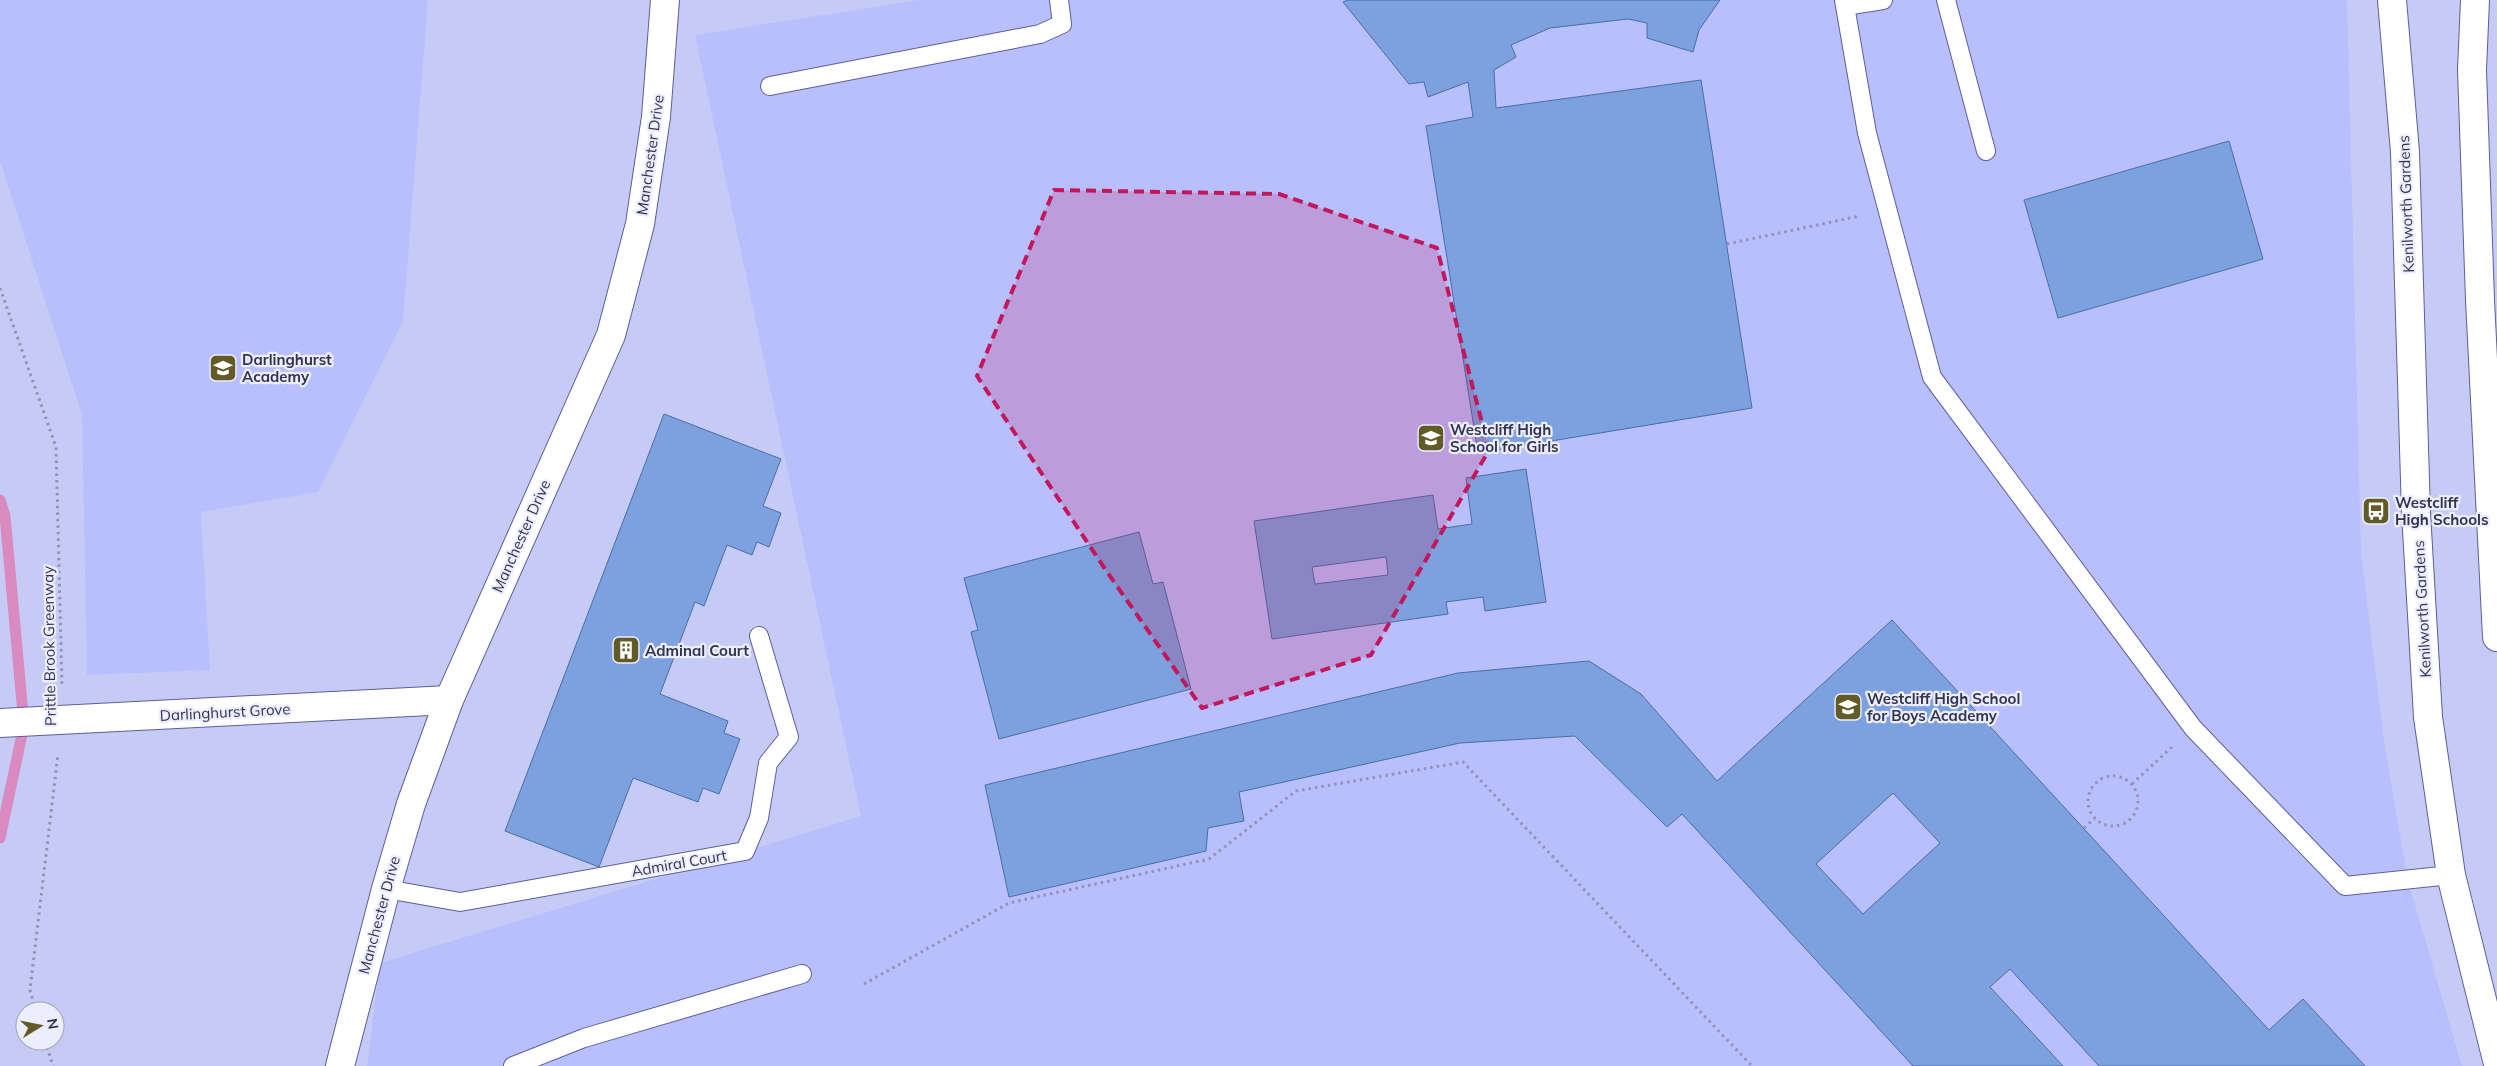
<svg xmlns="http://www.w3.org/2000/svg" width="2497" height="1066" viewBox="0 0 2497 1066" font-family="Mulish,sans-serif">
<style>
.built{fill:#b9bffd}
.lines{fill:none;stroke-linecap:round;stroke-linejoin:round}
.stream{stroke:#d98abf;stroke-width:11}
.building{fill:#7ca1de;stroke:#4b6da6;fill-rule:evenodd}
.service-casing{stroke:#5b5f9d;stroke-width:20}
.minor-casing{stroke:#5b5f9d;stroke-width:30}
.tertiary-casing{stroke:#5b5f9d;stroke-width:30}
.path{stroke:#9093b9;stroke-width:3;stroke-dasharray:2.5 4;stroke-linecap:butt}
.service{stroke:#fff;stroke-width:18}
.minor{stroke:#fff;stroke-width:28}
.tertiary{stroke:#fff;stroke-width:28}
.marked{fill:#c2185b;fill-opacity:0.2;stroke:#c2185b;stroke-width:4;stroke-dasharray:10 6;stroke-linejoin:round}
.labels{text-anchor:middle;dominant-baseline:central;stroke-width:4.5;stroke-linejoin:round;paint-order:stroke}
.street-label{font-size:15px;fill:#31334f;stroke:#eceefd}
.poi-label{font-size:15px;font-weight:bold;fill:#31334f;stroke:#eceefd;text-anchor:start}
</style>
<rect width="100%" height="100%" fill="#c6cbf6"/>
<path class="built" d="M0 0H428L403 321 318 492 201 512 210 670 87 675 82 415 0 161Z
M920 0H2347L2361 551 2384 741 2408 881 2462 1066H367L380 963 861 816 695 35Z"/>
<g class="lines">
<path class="stream" d="M0 500 5 516 24 725 0 838"/>
</g>
<path class="building" d="M1348 0H1720L1699 30 1693 52 1647 38V23L1628 19 1550 28 1511 45 1516 57 1494 70 1496 108 1701 80 1752 408 1478 453 1426 126 1473 117 1468 82 1428 97 1424 82 1409 84 1343 2Z
M2229 141 2263 259 2058 318 2024 200Z
M664 414 781 459 763 506 781 513 769 547 757 542 752 555 727 545 704 606 695 602 660 694 728 721 724 733 740 739 719 794 703 788 698 802 633 778 599 867 505 831Z
M1526 469 1546 602 1485 611 1483 597 1446 602 1448 614 1272 639 1254 521 1433 495 1438 529 1472 524 1466 478ZM1386 557 1388 575 1315 584 1312 567Z
M1139 532 1153 584 1163 582 1191 689 999 739 971 632 978 630 964 578Z
M1892 620 2269 1030 2303 999 2365 1066H2099L2010 969 1990 987 2063 1066H1913L1682 814 1667 827 1575 736 1460 743 1239 792 1244 821 1208 828 1206 851 1009 897 985 785 1458 673 1589 661 1641 694 1717 781ZM1893 793 1940 843 1863 914 1816 864Z"/>
<g class="lines">
<g class="service-casing">
<path id="service" d="M1844 0 1867 133 1932 377 2193 728 2345 886 2451 875
M1946 0 1986 151
M1845 6 1883 0
M770 86 1040 34 1062 24 1059 0
M386 889 460 902 745 851 759 818 768 763 789 737 759 636
M513 1066 584 1038 802 974"/>
</g>
<g class="minor-casing">
<path id="minor" d="M0 723 449 700"/>
</g>
<g class="tertiary-casing">
<path id="tertiary" d="M2392 0 2405 152 2416 513 2428 717 2451 875 2497 1060
M2475 0 2472 70 2480 300 2497 637
M340 1066 386 889 411 804 449 700 611 335 640 224 656 117 665 0"/>
</g>
<path class="path" d="M1727 244 1860 216
M0 288 56 447 62 686
M2088 801a25 25 0 1 1 50 0a25 25 0 1 1-50 0Z
M2132 784 2172 747
M2084 828 2095 818
M864 984 1009 903 1209 859 1296 791 1463 762 1752 1066
M36 1011 30 990 58 754
M45 1041 53 1066"/>
<use href="#service" class="service"/>
<use href="#minor" class="minor"/>
<use href="#tertiary" class="tertiary"/>
</g>
<path class="marked" d="M1054 190 1279 194 1437 248 1489 450 1371 655 1202 708 1105 569 977 376Z"/>
<defs>
<g id="school-square" transform="scale(1.4375)"><rect x="-9" y="-9" width="18" height="18" rx="4" fill="#635b27" stroke="#eceefd"/><path d="M0-5L7-2L0 1L-7-2ZM-4 1L0 2.5L4 1V4Q0 6-4 4Z" fill="#fff"/></g>
<g id="bus-square" transform="scale(1.4375)"><rect x="-9" y="-9" width="18" height="18" rx="4" fill="#635b27" stroke="#eceefd"/><path d="M-5-6H5V4H4V6H2V4H-2V6H-4V4H-5ZM-3.5-4V0h7V-4ZM-3.5 1.2v1.5H-2V1.2ZM2 1.2v1.5H3.5V1.2Z" fill="#fff"/></g>
<g id="building-square" transform="scale(1.4375)"><rect x="-9" y="-9" width="18" height="18" rx="4" fill="#635b27" stroke="#eceefd"/><path d="M-4-6H4V6H1V3H-1V6H-4ZM-2.5-4.3h1.7v1.8h-1.7ZM.8-4.3h1.7v1.8H.8ZM-2.5-1h1.7V.8h-1.7ZM.8-1h1.7V.8H.8Z" fill="#fff"/></g>
</defs>
<g fill-rule="evenodd">
<use href="#school-square" x="223" y="368"/>
<use href="#school-square" x="1431" y="438"/>
<use href="#bus-square" x="2376" y="511"/>
<use href="#building-square" x="626" y="650"/>
<use href="#school-square" x="1848" y="707"/>
</g>
<g class="labels">
<g class="street-label">
<text transform="translate(650 155) rotate(-82)">Manchester Drive</text>
<text transform="translate(2406 204) rotate(-92)">Kenilworth Gardens</text>
<text transform="translate(521 536) rotate(-66)">Manchester Drive</text>
<text transform="translate(2422 609) rotate(-93)">Kenilworth Gardens</text>
<text transform="translate(49 646) rotate(-91)">Prittle Brook Greenway</text>
<text transform="translate(225 712) rotate(-3)">Darlinghurst Grove</text>
<text transform="translate(679 863) rotate(-10)">Admiral Court</text>
<text transform="translate(379 915) rotate(-75)">Manchester Drive</text>
</g>
<g class="poi-label">
<text x="242" y="359">Darlinghurst<tspan x="242" dy="17">Academy</tspan></text>
<text x="1450" y="429">Westcliff High<tspan x="1450" dy="17">School for Girls</tspan></text>
<text x="2395" y="502">Westcliff<tspan x="2395" dy="17">High Schools</tspan></text>
<text x="645" y="650">Adminal Court</text>
<text x="1867" y="698">Westcliff High School<tspan x="1867" dy="17">for Boys Academy</tspan></text>
</g>
</g>
<g transform="translate(40 1026) rotate(80)"><circle r="24" fill="#eceefd" stroke="#a1a3b7"/>
<path d="M0-4L9 19L0 12L-9 19Z" fill="#635b27"/>
<text y="-8" font-size="14" font-weight="bold" text-anchor="middle" fill="#31334f">N</text>
</g>
</svg>
